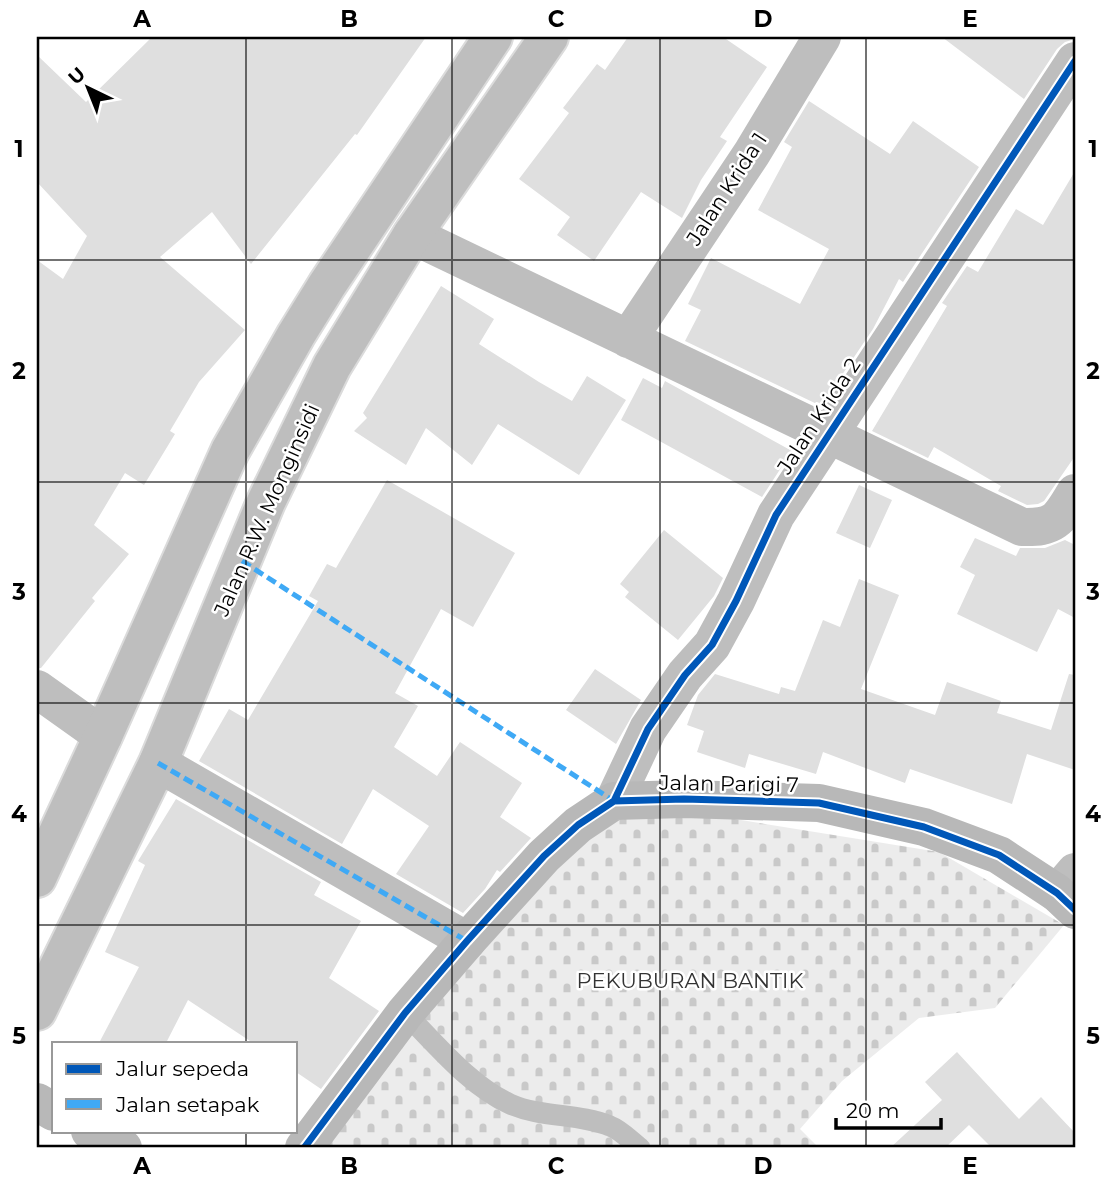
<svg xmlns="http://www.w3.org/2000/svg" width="1112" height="1185" viewBox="0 0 1112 1185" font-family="Montserrat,sans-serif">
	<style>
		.cemetery { fill: url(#cemetery-stones) }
		.building { fill: #dfdfdf }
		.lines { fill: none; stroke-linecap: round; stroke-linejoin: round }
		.highway-casing { stroke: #dbdbdb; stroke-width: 42 }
		.lane { stroke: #bebebe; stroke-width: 21 }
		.street { stroke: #bebebe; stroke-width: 38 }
		.secondary { stroke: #b8b8b8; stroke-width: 38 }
		.highway { stroke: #bebebe; stroke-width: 38 }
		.quiet { stroke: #3fa9f5; stroke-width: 5; stroke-dasharray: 10 5; stroke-linecap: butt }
		.cycleway-casing { stroke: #fff; stroke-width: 11 }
		.cycleway { stroke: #0057b8; stroke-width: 7 }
		.grid { fill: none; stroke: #000; stroke-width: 2; stroke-opacity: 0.55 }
		.labels { text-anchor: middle; stroke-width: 5; stroke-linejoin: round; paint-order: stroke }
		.street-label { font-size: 21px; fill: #000; stroke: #fff }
		.park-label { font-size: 21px; fill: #333; stroke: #fff }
		.neatline { fill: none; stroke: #000; stroke-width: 2.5 }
		.grid-label { font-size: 23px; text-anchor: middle; font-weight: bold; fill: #000 }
	</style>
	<defs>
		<pattern id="cemetery-stones" width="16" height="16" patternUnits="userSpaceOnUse" patternTransform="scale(1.75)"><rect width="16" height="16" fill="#ececec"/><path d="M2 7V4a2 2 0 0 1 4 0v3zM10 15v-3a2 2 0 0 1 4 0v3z" fill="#c9c9c9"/></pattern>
	</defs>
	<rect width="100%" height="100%" fill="#fff"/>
	<path class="cemetery" d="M613,813L704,814L939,852L1064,925L995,1008L919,1018L842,1081L800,1129L819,1148H315L424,993Z"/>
	<path class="building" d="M152,37H426L357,135L355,134L251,264L212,212L160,257L245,330L199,382L170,431L175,434L144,485L125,473L94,525L129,554L92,598L95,601L41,668H37V260L63,279L87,236L37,182V55L86,102Z
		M628,37H723L767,67L720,137L727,141L701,180L682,218L641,192L594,261L557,235L570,217L519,179L569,113L563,108L597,64L605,70Z
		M942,37H1075V39L1065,42L1057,49L1024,99Z
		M809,101L890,154L913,121L979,167L903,282L899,279L873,329L821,406L685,341L701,310L688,304L711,258L800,304L829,249L758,210L792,147L784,142Z
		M1075,171V456L1044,501L1038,504L1027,505L998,491L1001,486L934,447L928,458L872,431L947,306L942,303L967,266L978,272L1016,209L1043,225Z
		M441,286L494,319L479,344L539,382L572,401L587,376L626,400L579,475L498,424L472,465L426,428L406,465L354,431L367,418L363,413Z
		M643,378L662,388L665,381L792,451L762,497L621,420Z
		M387,480L515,553L473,627L441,609L395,693L418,706L394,747L437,776L460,742L522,783L500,817L531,838L500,872L497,870L485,889L463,913L396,874L429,826L373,789L342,844L199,761L229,709L248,720L318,601L309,596L327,564L336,568Z
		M859,485L892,500L870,548L836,533Z
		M664,530L723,578L714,596L678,640L625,597L629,592L620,584Z
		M975,538L1016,556L1020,548H1045L1065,540L1075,545V618L1058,609L1037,652L957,614L975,575L960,567Z
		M859,579L899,595L861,689L935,715L947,682L1001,701L997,713L1051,730L1069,674L1075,675V770L1027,754L1012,804L910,769L905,783L823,752L816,774L749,754L745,768L697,752L704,731L687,725L698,695L715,674L779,694L781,687L795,691L823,620L840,627Z
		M595,669L641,700L616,744L566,710Z
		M176,799L321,882L314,895L361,921L329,978L379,1011L321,1089L296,1072V1043H253L188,1000L166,1043H99L139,967L105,952L145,865L138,861Z
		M957,1052L1019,1119L1041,1097L1075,1133V1148H988L990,1146L969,1125L945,1148H890L942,1100L925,1082Z"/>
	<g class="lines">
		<g class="highway-casing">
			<path id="highway" d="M37,878L103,736L230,451L296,335L327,285L493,37
				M37,1011L158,763L266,502L332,366L412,235L549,37"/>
		</g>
		<path class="lane" d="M405,1013C436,1044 470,1086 510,1104C542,1118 578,1113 610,1126C621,1130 631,1141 640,1148"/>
		<path class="street" d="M412,235L1022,527C1055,528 1059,520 1075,493
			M628,339L752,153L822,37
			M37,689L103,736
			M158,763L467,941
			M614,801L648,729L685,675L712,645L736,601L776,515L1075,61
			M1057,893L1075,872"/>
		<path class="secondary" d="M37,1102L54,1112
			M90,1131L123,1148
			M304,1148L405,1013L467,941L544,856L578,825L614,801L684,799L819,803L924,827L999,855L1057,893L1075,910"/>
		<use href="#highway" class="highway"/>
		<path class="quiet" d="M242,561L614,801L615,798
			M158,763L467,941"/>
		<g class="cycleway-casing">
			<path id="cycleway" d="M614,801L648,729L685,675L712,645L736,601L776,515L1075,61
				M304,1148L405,1013L467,941L544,856L578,825L614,801L684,799L819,803L924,827L999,855L1057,893L1075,910"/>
		</g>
		<use href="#cycleway" class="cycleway"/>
	</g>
	<path class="grid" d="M246,37V1043M452,37V1148M660,37V1148M866,37V1148M37,260H1075M37,482H1075M37,703H1075M37,925H1075M246,1131V1148"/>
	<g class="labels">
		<g class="street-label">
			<text transform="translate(727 189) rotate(-57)" y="7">Jalan Krida 1</text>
			<text transform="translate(819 416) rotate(-57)" y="7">Jalan Krida 2</text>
			<text transform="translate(267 510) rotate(-66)" y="7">Jalan R.W. Monginsidi</text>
			<text transform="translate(729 784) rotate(1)" y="7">Jalan Parigi 7</text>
		</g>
		<g class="park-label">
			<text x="690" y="988">PEKUBURAN BANTIK</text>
		</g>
	</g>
	<rect width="1112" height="1185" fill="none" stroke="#ffffff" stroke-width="77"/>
	<rect x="52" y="1042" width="245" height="91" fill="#ffffff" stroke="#999999" stroke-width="2"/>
	<rect x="66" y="1064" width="35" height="10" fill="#0057b8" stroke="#999999" stroke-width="2"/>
	<text x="116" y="1076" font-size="21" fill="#000000">Jalur sepeda</text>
	<rect x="66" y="1099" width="35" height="10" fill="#3fa9f5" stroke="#999999" stroke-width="2"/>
	<text x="116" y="1112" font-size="21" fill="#000000">Jalan setapak</text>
	<g transform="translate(88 88) rotate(317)" stroke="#ffffff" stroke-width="5" paint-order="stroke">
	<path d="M0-5L12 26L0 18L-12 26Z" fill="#000000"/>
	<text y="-10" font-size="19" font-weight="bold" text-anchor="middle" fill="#000000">U</text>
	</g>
	<path d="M836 1118v10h105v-10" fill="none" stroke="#000000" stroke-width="3.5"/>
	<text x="846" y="1118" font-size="21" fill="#000000" stroke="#ffffff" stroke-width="5" paint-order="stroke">20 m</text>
	<rect x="38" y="38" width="1036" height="1108" class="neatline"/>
	<g class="grid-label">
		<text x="142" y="27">A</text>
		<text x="349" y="27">B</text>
		<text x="556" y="27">C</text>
		<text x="763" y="27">D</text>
		<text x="970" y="27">E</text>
		<text x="19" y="157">1</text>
		<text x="1093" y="157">1</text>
		<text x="19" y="379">2</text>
		<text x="1093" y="379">2</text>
		<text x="19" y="600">3</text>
		<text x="1093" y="600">3</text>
		<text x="19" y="822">4</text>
		<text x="1093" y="822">4</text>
		<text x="19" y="1044">5</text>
		<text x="1093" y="1044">5</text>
		<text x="142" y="1174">A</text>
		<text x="349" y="1174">B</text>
		<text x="556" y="1174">C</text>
		<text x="763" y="1174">D</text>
		<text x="970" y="1174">E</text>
	</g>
</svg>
